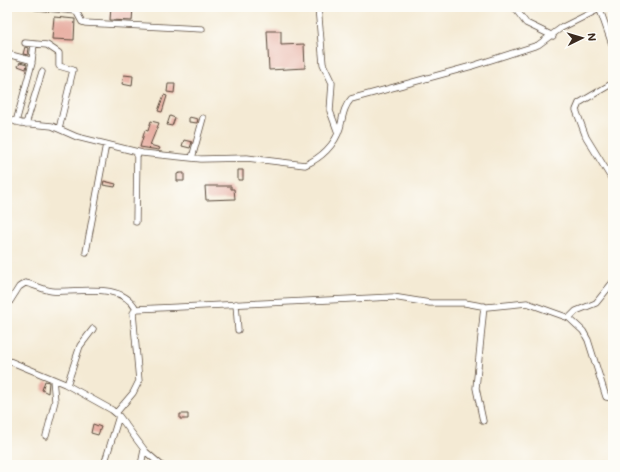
<svg xmlns="http://www.w3.org/2000/svg" width="620" height="472" viewBox="0 0 620 472" font-family="Mali,sans-serif">
	<style>
		.building { fill: #e8b0a4 }
		.lines { fill: none; stroke-linecap: round; stroke-linejoin: round }
		.minor-casing { stroke: #574739; stroke-width: 7 }
		.minor { stroke: #fff; stroke-width: 5.5 }
	</style>
	<rect width="100%" height="100%" fill="#fdfcf7"/>
	<filter id="ink" filterUnits="userSpaceOnUse"><feTurbulence type="fractalNoise" baseFrequency=".025" numOctaves="2"/><feDisplacementMap in="SourceGraphic" scale="8" xChannelSelector="R" yChannelSelector="G"/><feConvolveMatrix kernelMatrix="1 2 1 2 8 2 1 2 1" color-interpolation-filters="sRGB"/></filter>
	<filter id="wash" filterUnits="userSpaceOnUse"><feTurbulence type="fractalNoise" baseFrequency=".012" numOctaves="4" result="noise"/><feDisplacementMap in="SourceGraphic" scale="16" xChannelSelector="R" yChannelSelector="G"/><feGaussianBlur stdDeviation="0.9" result="paint"/><feColorMatrix in="noise" values="0 0 0 0 0 0 0 0 0 0 0 0 0 0 0 0 0 1.4 0 .05"/><feComposite in="paint" operator="in"/></filter>
	<g filter="url(#wash)">
		<rect width="100%" height="100%" fill="#f4ead4"/>
		<g id="blocks">
			<path class="building" d="M111,7H133L132,21L110,20Z
				M54,17L75,19L74,40L52,39Z
				M267,31H281V45L304,44L305,68L269,70Z
				M25,47L29,48L28,55L23,54Z
				M20,62L27,64L26,69L18,66Z
				M124,75L133,76L132,86L122,84Z
				M168,84H175L174,93L167,92Z
				M164,95L167,96L162,112L158,111Z
				M170,116L175,118L172,126L167,125Z
				M189,117L198,119L197,123L189,122Z
				M151,121L159,123L150,145L160,148L159,150L140,147L145,130L148,131Z
				M184,140L192,142L190,148L182,146Z
				M238,170H243V180H238Z
				M180,173H184V181H177V174Z
				M104,181L116,184L115,187L103,185Z
				M205,186H231V189H234L235,199L206,200Z
				M45,381L49,382L48,393L42,390Z
				M180,414H188V419H180Z
				M93,424L101,427L98,435L91,433Z"/>
		</g>
	</g>
	<g filter="url(#ink)">
		<use href="#blocks" fill-opacity="0" stroke="#574739" stroke-width="1"/>
		<g class="lines">
			<g class="minor-casing">
				<path id="minor" d="M36,7L76,11L82,22L85,23L202,29
					M318,7L323,64L332,83L330,111L338,133
					M514,7L526,23L553,36
					M599,7L613,47
					M25,43L47,45L59,53V66L73,70L59,129
					M7,54L30,60L32,63L16,122
					M32,61L34,44
					M613,83L579,103L576,110L586,137L613,181
					M7,119L21,123L52,126L77,137L142,153L201,159L247,158L305,165C321,158 335,145 340,128C343,117 343,108 351,99L472,66L538,45L561,28L597,10L598,7
					M26,124L42,72
					M192,158L203,118
					M136,222L137,152
					M86,252L106,144
					M236,304L238,330
					M7,306L19,287L25,283C34,284 42,290 52,291C77,293 121,281 136,309
					M569,318L576,311L596,303L613,282
					M7,360L65,384L112,410L119,416L146,452L161,465
					M67,385L80,346L93,329
					M116,413L133,393L139,381L133,313L136,309L393,297L430,303H465L487,307L527,303L569,318L583,331L588,340L606,397L613,398
					M483,421L476,388L484,306
					M46,436L55,401L53,379
					M104,465L119,416
					M141,465L144,450"/>
			</g>
			<use href="#minor" class="minor"/>
		</g>
	</g>
	<rect width="620" height="472" fill="none" stroke="#fdfcf7" stroke-width="24"/>
	<g transform="translate(582 38) rotate(85)" stroke="#fdfcf7" stroke-width="3" paint-order="stroke">
	<path d="M0-3L7 15L0 10L-7 15Z" fill="#3b2a1e"/>
	<text y="-6" font-size="11" font-weight="bold" text-anchor="middle" fill="#3b2a1e">N</text>
	</g>
</svg>
